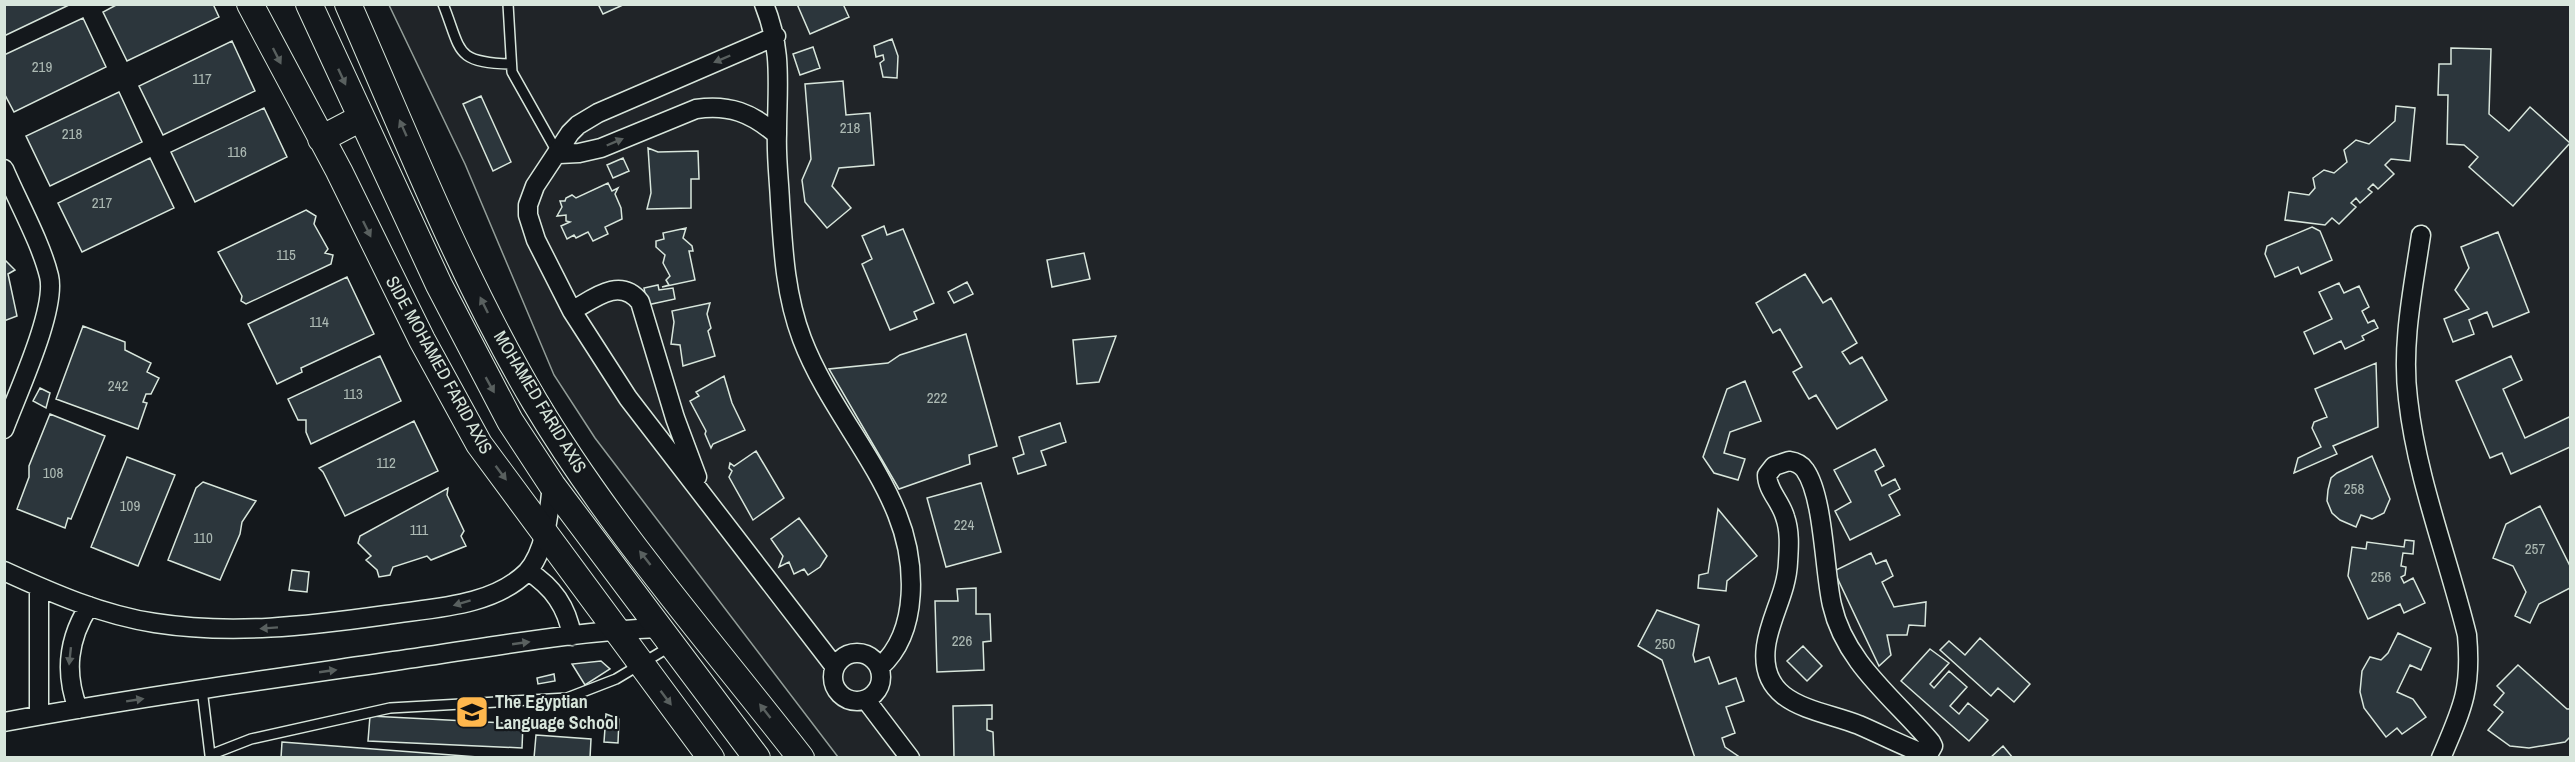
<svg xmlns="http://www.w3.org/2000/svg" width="2575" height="762" viewBox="0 0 2575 762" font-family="'Archivo Narrow',sans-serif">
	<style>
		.green { fill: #202428; stroke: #939e99; stroke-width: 1.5 }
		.building { fill: #2c363c; stroke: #d8e6dc; stroke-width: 1.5 }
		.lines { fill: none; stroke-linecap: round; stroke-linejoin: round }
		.lane-casing { stroke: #d8e6dc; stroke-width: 12 }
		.street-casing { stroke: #d8e6dc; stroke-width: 21 }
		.secondary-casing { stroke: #d8e6dc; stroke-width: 28 }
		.lane { stroke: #14181c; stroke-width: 9 }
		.street { stroke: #14181c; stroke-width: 18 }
		.secondary { stroke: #14181c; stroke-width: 26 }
		.oneway { fill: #59605f }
		.labels { text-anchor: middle; stroke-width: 4.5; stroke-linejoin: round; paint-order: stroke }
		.number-label { font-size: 15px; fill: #adbab4 }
		.street-label { font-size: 18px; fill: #d8e6dc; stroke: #14181c }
		.poi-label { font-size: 18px; font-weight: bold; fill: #d8e6dc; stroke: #14181c; text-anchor: start }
	</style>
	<rect width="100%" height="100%" fill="#14181c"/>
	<path class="green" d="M389,5H2570V757H838L595,438L554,375L465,164Z"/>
	<path class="building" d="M4,4H71L4,36Z
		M118,4H213L219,17L127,61L103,12Z
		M598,4H625L603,14Z
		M797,4H843L849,17L810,34Z
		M83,18L106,67L14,112L4,93V55Z
		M892,39L898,56L897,78L883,77L880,63L884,60L883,55L876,57L874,46Z
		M232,41L255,91L163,135L139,86Z
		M813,47L820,68L800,75L793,54Z
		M2451,48L2491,49L2489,114L2509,131L2530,107L2570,143L2513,206L2469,167L2478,157L2464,145L2447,144L2448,95H2438L2439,64H2451Z
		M843,81L846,115L870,113L874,165L839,168L832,186L851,208L827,228L805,202L802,180L811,159L805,84Z
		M119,92L142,142L50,186L26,136Z
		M481,96L511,162L493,171L463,104Z
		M2396,106L2415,108L2410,161L2391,159L2385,165L2394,174L2378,189L2373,184L2368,189L2372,192L2360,203L2356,198L2351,203L2356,207L2339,224L2332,218L2325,225L2285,220L2289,192L2309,195L2315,188L2313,178L2324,170L2334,173L2347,162L2344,150L2356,140L2369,144L2395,121Z
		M264,108L287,157L195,202L171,152Z
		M648,148L658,152L698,151L699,179H691V208L647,209L651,193Z
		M150,158L174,208L82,252L58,203Z
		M623,158L629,171L613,178L607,165Z
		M608,183L612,191L618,188L615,194L621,208L622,219L605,227L608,234L593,241L588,232L576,238L574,235L567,239L561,226L570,222L566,221V215L557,216L562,207L560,201H565L566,198L572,195L576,198Z
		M306,210L316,216L314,224L328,249L325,253L333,255L331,264L246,304L241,301L242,296L218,252Z
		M884,226L887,235L903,229L934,303L914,312L917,319L890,330L862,264L872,259L862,236Z
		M2312,227L2320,231L2332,260L2301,274L2298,267L2275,277L2265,254L2267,246Z
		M686,228L683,238L692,246L693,251H689L695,280L662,287L669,285L666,280L670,276L663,263L665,255L656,247V241L664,239L663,233Z
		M2498,232L2529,312L2493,327L2487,312L2469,320L2474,334L2453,342L2444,319L2469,309L2455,290L2469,268L2461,247Z
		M1084,253L1090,279L1052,287L1047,260Z
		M4,259L15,270L8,274L17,316L4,321Z
		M1805,274L1823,303L1831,298L1857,343L1842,352L1850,364L1862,357L1887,400L1837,429L1816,395L1809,399L1793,372L1802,367L1780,329L1773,333L1756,303Z
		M347,277L374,334L301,368L302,372L277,384L248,324Z
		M967,282L973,294L954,303L948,292Z
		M2339,283L2344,293L2359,286L2369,307L2362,311L2368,323L2374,320L2378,328L2362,336L2364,340L2345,349L2341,341L2314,354L2304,332L2332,319L2319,292Z
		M658,285L659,290L673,288L675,299L647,305L644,288Z
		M710,303L707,314L711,328L708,331L715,356L683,366L680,345L671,344L674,322L672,311Z
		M83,326L125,342V350L151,363L147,372L159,378L151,394H146L143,402L147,403L138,429L56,399Z
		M966,334L997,446L969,455L970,464L899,489L829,369L888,363L900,355Z
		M1116,336L1099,382L1077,384L1073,340Z
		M380,356L401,401L311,444L306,432V420H298L288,399Z
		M2511,356L2522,380L2503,389L2525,438L2569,417L2570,419V447L2511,474L2502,453L2490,458L2456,381Z
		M2376,363L2378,427L2333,446L2337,454L2294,473L2298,458L2321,447L2312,428L2314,422L2327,417L2315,389Z
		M724,376L732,403L745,430L713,444L711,448L705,434L706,431L690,401L699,396L696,392Z
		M1745,381L1761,421L1730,432L1724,453L1745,459L1738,480L1714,473L1703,457L1727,389Z
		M40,388L50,393L46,408L33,401Z
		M50,414L105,436L71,519L68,518L65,528L17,509L29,477V466Z
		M414,421L438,471L345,516L323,472L319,468Z
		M1060,423L1066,442L1041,451L1046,465L1018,474L1013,458L1024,454L1019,437Z
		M1875,449L1884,466L1875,471L1882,486L1895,479L1900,489L1889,495L1900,515L1850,540L1835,511L1851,502L1834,470Z
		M756,451L784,498L753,520L729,477L732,471L729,468L730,463L734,466Z
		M2372,456L2390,499L2384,513L2372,519L2361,515L2356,527L2340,520L2332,513L2327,501L2328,490L2331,478L2337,473Z
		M127,457L175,475L138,566L91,547Z
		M203,482L256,501L242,522L240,534L220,580L168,560L196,488Z
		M981,483L1001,552L946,567L927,498Z
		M448,488L447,495L464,531L461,536L466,546L431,560L427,556L393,567L390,575L379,577L377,570L366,560L371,556L358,543L360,536Z
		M2540,506L2570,566V588L2539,604L2530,623L2515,616L2526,592L2513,566L2493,558L2506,524Z
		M1718,509L1757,556L1727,581L1726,591L1698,588L1699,575L1708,573Z
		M799,518L827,556L820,567L808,575L804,569L794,574L789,562L779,567L783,556L771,539Z
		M2405,540L2414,541L2413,554L2403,553L2401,566L2406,567L2405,575L2401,577L2404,583L2413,578L2425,603L2404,613L2400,604L2368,619L2348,576L2352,547L2366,549L2367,542L2404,547Z
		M1871,553L1876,564L1886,560L1893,576L1882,582L1894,607L1926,602L1925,626L1909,625L1907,635H1887L1891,655L1879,666L1834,571Z
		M292,570L309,572L307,592L289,590Z
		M976,588V614H990L991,641L983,642L984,670L937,672L935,601H958L957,589Z
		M1657,610L1699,625L1693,655L1695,662L1709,657L1719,684L1736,678L1744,701L1726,707L1735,733L1722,738L1725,747L1741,758H1695L1662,660L1638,646Z
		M2398,633L2431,648L2421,670L2410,665L2397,692L2413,699L2426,717L2402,734L2397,728L2386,737L2364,708L2360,692L2362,671L2370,657L2381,660L2388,653Z
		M1980,638L2030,684L2014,702L1998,688L1991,696L1940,650L1949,641L1965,655Z
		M1803,646L1822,666L1807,681L1787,661Z
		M1930,649L1949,663L1930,684L1934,688L1949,671L1967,687L1950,706L1959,714L1968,703L1988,720L1969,741L1901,681Z
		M601,661L610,669L585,685L572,664Z
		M2518,665L2567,709H2570V737L2565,742L2529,748L2510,746L2488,730L2503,712L2494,705L2504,693L2497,686Z
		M554,674L555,681L538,684L537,678Z
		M992,705V719H987V730L993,732L994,758H954L953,706Z
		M606,714L619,719L618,743L604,742Z
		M370,716L523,724L522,748L368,741Z
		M536,735L591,739L590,758H534Z
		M282,742L491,758H281Z
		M2003,746L2013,758H1990Z"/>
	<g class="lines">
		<g class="lane-casing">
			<path id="lane" d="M443,4C462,52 454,62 510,64
				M508,4L512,72L557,152
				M202,689L210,755
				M210,758V755L251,739L390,708L567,698L616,679L671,646"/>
		</g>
		<g class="street-casing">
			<path id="street" d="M764,4C783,51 777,85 777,134C776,156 779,179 780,201C783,249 785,294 802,339C826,402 873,454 897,514C916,561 920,631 880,667
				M776,36L598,113L578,125L570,133L535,186L528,205V215L536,240L572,311L628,398L835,667
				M559,154L579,153L601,148L696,109C729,104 752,113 777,135
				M4,169C18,202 41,243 49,276C57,309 17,394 4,429
				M2421,235C2413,289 2401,345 2408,399C2417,480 2448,557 2467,635C2472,690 2462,709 2441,758
				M572,311C593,299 620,276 640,302L675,418L697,477
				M1789,461C1796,462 1801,464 1805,470C1824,497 1824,571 1832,605C1845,663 1895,699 1931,742L1933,746L1929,753H1922C1901,745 1880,734 1859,725C1819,709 1758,707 1766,646C1770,617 1787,592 1788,562C1789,547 1790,531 1785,517C1781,502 1767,490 1767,475L1774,466Z
				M4,571C52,593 102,615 155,623C232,635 308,626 386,615C431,608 492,607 527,572C546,551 549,511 552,485
				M528,571C553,587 567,607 572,636
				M39,587V715
				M833 677a24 24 0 1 1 48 0a24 24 0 1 1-48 0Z
				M866,700L910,758
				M78,709C64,672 68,639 89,606
				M4,722C134,698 264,680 394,661C482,649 571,631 660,628"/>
		</g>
		<g class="secondary-casing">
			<path id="secondary" d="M250,4L339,171L422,340L479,444L711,758
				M309,4L439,285L510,421L552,485L757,758
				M348,4C407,138 461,277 535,402C610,528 711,642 801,758
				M321,139L361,118"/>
		</g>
		<use href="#lane" class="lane"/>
		<use href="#street" class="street"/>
		<use href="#secondary" class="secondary"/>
	</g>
	<defs><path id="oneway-solid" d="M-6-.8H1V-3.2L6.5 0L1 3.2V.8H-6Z" transform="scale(1.5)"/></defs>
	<g class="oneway">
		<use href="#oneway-solid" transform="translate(277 56) rotate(63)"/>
		<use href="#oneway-solid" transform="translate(722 59) rotate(157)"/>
		<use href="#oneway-solid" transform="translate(342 77) rotate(65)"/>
		<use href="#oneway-solid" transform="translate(403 128) rotate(-114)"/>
		<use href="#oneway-solid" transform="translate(615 142) rotate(-23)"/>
		<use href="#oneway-solid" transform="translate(367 229) rotate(64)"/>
		<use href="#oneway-solid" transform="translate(484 305) rotate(-116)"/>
		<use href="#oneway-solid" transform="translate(490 385) rotate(61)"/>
		<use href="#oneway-solid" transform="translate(501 473) rotate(53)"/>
		<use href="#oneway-solid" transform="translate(645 558) rotate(-128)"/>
		<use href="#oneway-solid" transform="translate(462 603) rotate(163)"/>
		<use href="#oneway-solid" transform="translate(269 628) rotate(176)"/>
		<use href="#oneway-solid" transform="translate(521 643) rotate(-8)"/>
		<use href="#oneway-solid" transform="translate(70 656) rotate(96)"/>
		<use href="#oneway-solid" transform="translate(328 671) rotate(-8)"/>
		<use href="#oneway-solid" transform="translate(666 698) rotate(53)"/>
		<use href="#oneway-solid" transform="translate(135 700) rotate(-9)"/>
		<use href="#oneway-solid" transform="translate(765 711) rotate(-128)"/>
	</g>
	<defs>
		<g id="school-square" transform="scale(1.725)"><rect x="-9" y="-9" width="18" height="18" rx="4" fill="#ffb74d" stroke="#14181c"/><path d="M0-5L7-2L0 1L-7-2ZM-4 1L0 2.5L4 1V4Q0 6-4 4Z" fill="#111"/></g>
	</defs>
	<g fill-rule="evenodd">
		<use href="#school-square" x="472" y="712"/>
	</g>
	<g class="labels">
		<g class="number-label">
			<text x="42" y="72">219</text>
			<text x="202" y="84">117</text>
			<text x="850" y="133">218</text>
			<text x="72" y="139">218</text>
			<text x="237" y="157">116</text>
			<text x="102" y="208">217</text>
			<text x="286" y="260">115</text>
			<text x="319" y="327">114</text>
			<text x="118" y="391">242</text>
			<text x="353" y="399">113</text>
			<text x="937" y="403">222</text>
			<text x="386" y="468">112</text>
			<text x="53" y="478">108</text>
			<text x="2354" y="494">258</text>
			<text x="130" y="511">109</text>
			<text x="964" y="530">224</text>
			<text x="419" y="535">111</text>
			<text x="203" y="543">110</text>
			<text x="2535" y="554">257</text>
			<text x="2381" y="582">256</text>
			<text x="962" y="646">226</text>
			<text x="1665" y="649">250</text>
		</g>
		<g class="street-label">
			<text transform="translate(439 365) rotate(61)" y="6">SIDE MOHAMED FARID AXIS</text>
			<text transform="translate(540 402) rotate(59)" y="6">MOHAMED FARID AXIS</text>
		</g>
		<g class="poi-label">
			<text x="495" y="708">The Egyptian<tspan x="495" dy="21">Language School</tspan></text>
		</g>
	</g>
	<rect width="2575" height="762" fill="none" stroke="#d8e6dc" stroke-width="12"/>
</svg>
